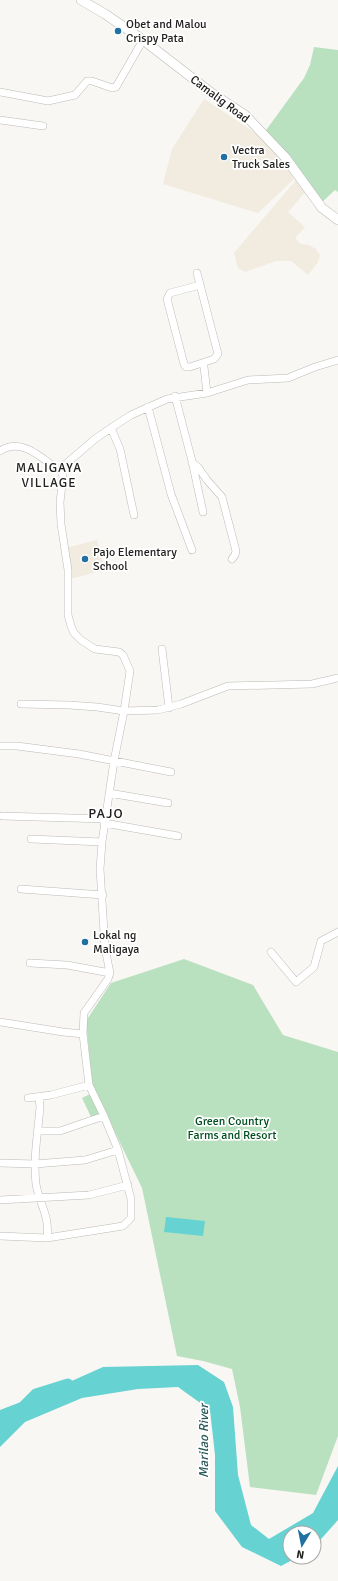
<svg xmlns="http://www.w3.org/2000/svg" width="338" height="1581" viewBox="0 0 338 1581" font-family="Signika,sans-serif">
	<style>
		.built { fill: #f1ebe0 }
		.green { fill: #b9e1bf }
		.water { fill: #66d2d2 }
		.lines { fill: none; stroke-linecap: round; stroke-linejoin: round }
		.river { stroke: #66d2d2; stroke-width: 11 }
		.minor-casing { stroke: #bcbab6; stroke-width: 8 }
		.secondary-casing { stroke: #bcbab6; stroke-width: 10 }
		.minor { stroke: #fff; stroke-width: 7 }
		.secondary { stroke: #fff; stroke-width: 9 }
		.poi-dot { fill: #2070a2; stroke: #fff; stroke-width: 1.5 }
		.labels { text-anchor: middle; stroke-width: 3.5; stroke-linejoin: round; paint-order: stroke }
		.poi-label { font-size: 12px; fill: #22211f; stroke: #fff; text-anchor: start }
		.street-label { font-size: 12px; fill: #22211f; stroke: #fff }
		.park-label { font-size: 12px; fill: #004e1f; stroke: #fff }
		.neighbourhood-label { font-size: 13px; letter-spacing: 1px; fill: #22211f; stroke: #fff }
		.water-label { font-size: 13px; font-style: italic; fill: #285757; stroke: #fff }
		.quarter-label { font-size: 14px; letter-spacing: 1px; fill: #22211f; stroke: #fff }
	</style>
	<rect width="100%" height="100%" fill="#f9f7f3"/>
	<path class="built" d="M204,99L260,136L285,164L294,179L258,213L163,184L172,149Z
		M296,180L307,190L288,212L305,227L295,238L301,244L309,245L316,249L320,255L318,262L308,275L291,261H276L245,272L238,268L234,253Z
		M97,540L105,570L70,579L66,548Z"/>
	<path class="green" d="M314,47L338,50V192L335,190L319,205L264,133L304,78L310,65Z
		M184,959L253,985L283,1035L338,1052V1436L316,1495L250,1487L240,1407L232,1369L203,1361L177,1356L142,1188L92,1085L86,1021L111,983Z
		M92,1093L103,1114L92,1119L82,1098Z"/>
	<path class="water" d="M166,1217L205,1221L203,1236L164,1232Z
		M198,1365L224,1382L233,1407L238,1475L251,1525L269,1539L313,1513L338,1466V1520L314,1547V1533H290V1557H298L281,1566L242,1547L215,1511V1455L210,1410L178,1387L138,1389L82,1398L25,1422L0,1447V1410L47,1392L103,1367Z"/>
	<g class="lines">
		<path class="river" d="M23,1407L36,1394L68,1384"/>
		<g class="minor-casing">
			<path id="minor" d="M0,92L48,101L75,95L87,81H92L112,88L116,87L143,40
				M0,120L43,126
				M197,273L218,354L214,359L202,363L204,367L207,393
				M200,285L170,293L167,299L184,364L186,367H190L202,363
				M175,396L192,461L203,512
				M148,407L171,494L192,550
				M111,428L120,449L134,515
				M0,451C21,437 41,457 57,469H60L63,476L60,502L61,524L68,570V615L71,626L74,633L81,640L95,649L119,652L123,655L130,671L124,711L114,761L102,842L100,869L105,948L110,973L108,979L84,1013L83,1034L89,1085L104,1116L118,1150L131,1199V1218L123,1226L47,1238
				M192,463L198,467L207,480L222,497L236,551L235,555L232,559
				M60,469L95,439L111,428L131,415L167,399L207,393L248,380L288,378L315,367L338,360
				M162,649L169,708
				M21,704L69,705L97,707L124,711L158,710L181,704L228,686L312,684L338,678
				M0,746H17L79,754L171,772
				M109,793L168,803
				M2,816L105,819
				M104,823L178,836
				M31,839L102,842
				M21,889L103,895
				M271,952L296,982L314,967L321,941L338,932
				M30,963L67,965L110,973
				M0,1022L63,1032L83,1034
				M28,1098L51,1095L89,1085
				M38,1131H60L104,1116
				M0,1163L35,1164L85,1160L118,1150
				M0,1200L89,1195L128,1185
				M0,1236L47,1238C50,1215 39,1204 36,1184C33,1158 38,1132 40,1107L39,1097"/>
		</g>
		<g class="secondary-casing">
			<path id="secondary" d="M81,0L105,14L143,40L213,94L245,115L285,157L322,208L338,220"/>
		</g>
		<use href="#minor" class="minor"/>
		<use href="#secondary" class="secondary"/>
	</g>
	<g class="poi-dot">
		<circle cx="118" cy="31" r="4"/>
		<circle cx="224" cy="157" r="4"/>
		<circle cx="85" cy="559" r="4"/>
		<circle cx="85" cy="942" r="4"/>
	</g>
	<g class="labels">
		<g class="poi-label">
			<text x="126" y="28">Obet and Malou<tspan x="126" dy="14">Crispy Pata</tspan></text>
			<text x="232" y="154">Vectra<tspan x="232" dy="14">Truck Sales</tspan></text>
			<text x="93" y="556">Pajo Elementary<tspan x="93" dy="14">School</tspan></text>
			<text x="93" y="939">Lokal ng<tspan x="93" dy="14">Maligaya</tspan></text>
		</g>
		<g class="street-label">
			<text transform="translate(220 99) rotate(37)" y="4">Camalig Road</text>
		</g>
		<g class="park-label">
			<text x="232" y="1125">Green Country<tspan x="232" dy="14">Farms and Resort</tspan></text>
		</g>
		<g class="neighbourhood-label">
			<text x="49" y="472">MALIGAYA<tspan x="49" dy="15">VILLAGE</tspan></text>
		</g>
		<g class="water-label">
			<text transform="translate(203 1441) rotate(-90)" y="5">Marilao River</text>
		</g>
		<g class="quarter-label">
			<text x="106" y="818">PAJO</text>
		</g>
	</g>
	<g transform="translate(302 1545) rotate(190)"><circle r="19" fill="#ffffff" stroke="#a7a6a5"/>
	<path d="M0-3L7 15L0 10L-7 15Z" fill="#2070a2"/>
	<text y="-6" font-size="11" font-weight="bold" text-anchor="middle" fill="#22211f">N</text>
	</g>
</svg>
